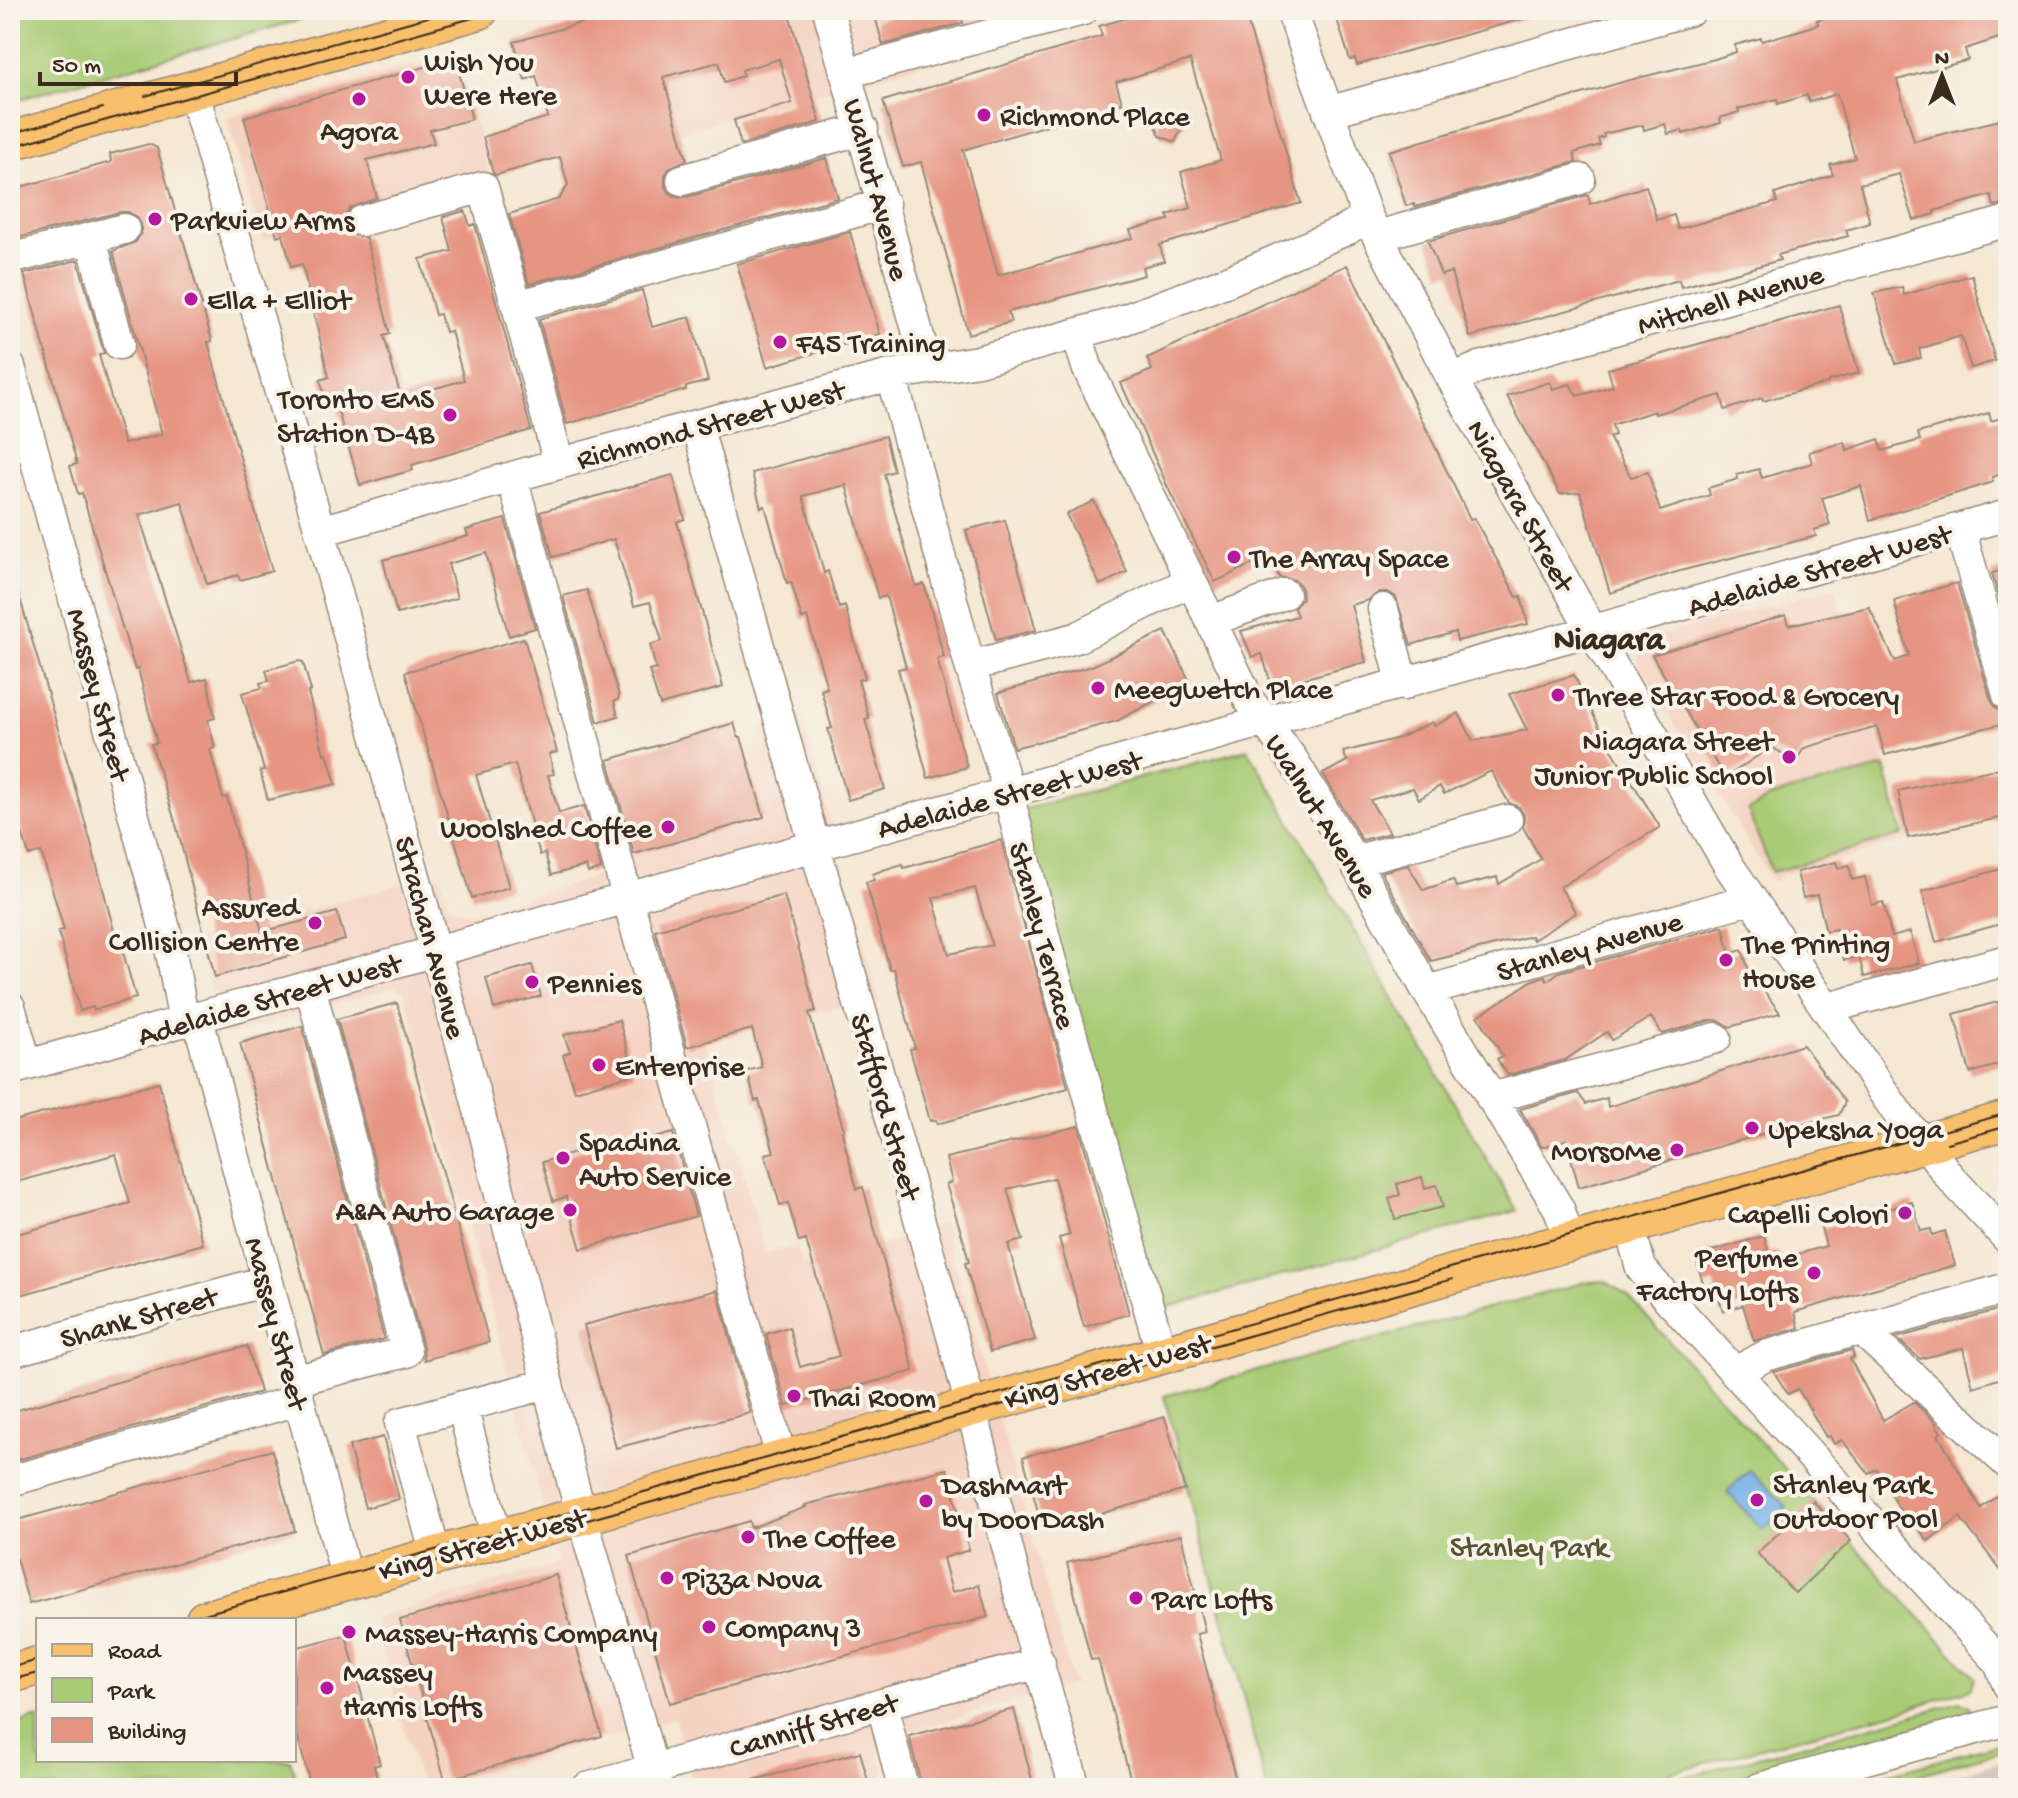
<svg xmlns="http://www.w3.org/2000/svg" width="2018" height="1798" viewBox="0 0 2018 1798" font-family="'Gochi Hand',sans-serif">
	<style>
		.built { fill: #f5d3c2 }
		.industrial { fill: #d1c0bd }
		.green { fill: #a8cb75; stroke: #727a4a; stroke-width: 2 }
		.water { fill: #75b0e6; stroke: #586d82; stroke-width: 2 }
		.building { fill: #e79583; fill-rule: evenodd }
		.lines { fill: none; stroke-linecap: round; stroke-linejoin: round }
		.minor-casing { stroke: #988878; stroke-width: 33 }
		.major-casing { stroke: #988878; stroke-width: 41 }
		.minor { stroke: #fff; stroke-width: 30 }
		.major { stroke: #f8bf6c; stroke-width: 38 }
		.tram { stroke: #3b2a1e; stroke-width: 2 }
		.poi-dot { fill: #b5179e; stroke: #f7f3e8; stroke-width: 3 }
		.labels { text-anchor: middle; stroke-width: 8; stroke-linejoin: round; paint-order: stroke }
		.poi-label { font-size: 30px; fill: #3b2a1e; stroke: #f7f3e8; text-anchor: start }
		.street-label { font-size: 30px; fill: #3b2a1e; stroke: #f7f3e8 }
		.park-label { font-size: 30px; fill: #565234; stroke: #f7f3e8 }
		.neighbourhood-label { font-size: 32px; font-weight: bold; fill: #3b2a1e; stroke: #f7f3e8 }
	</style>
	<rect width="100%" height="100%" fill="#f7f3e8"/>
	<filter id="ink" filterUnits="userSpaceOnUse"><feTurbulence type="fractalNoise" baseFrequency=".0125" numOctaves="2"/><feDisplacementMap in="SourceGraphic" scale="16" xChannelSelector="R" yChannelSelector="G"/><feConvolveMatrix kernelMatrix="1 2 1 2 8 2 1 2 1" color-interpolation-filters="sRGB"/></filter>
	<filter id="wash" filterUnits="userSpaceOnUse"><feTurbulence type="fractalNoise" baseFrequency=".006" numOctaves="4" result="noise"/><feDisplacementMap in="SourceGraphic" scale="32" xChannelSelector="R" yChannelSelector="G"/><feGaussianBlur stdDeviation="1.8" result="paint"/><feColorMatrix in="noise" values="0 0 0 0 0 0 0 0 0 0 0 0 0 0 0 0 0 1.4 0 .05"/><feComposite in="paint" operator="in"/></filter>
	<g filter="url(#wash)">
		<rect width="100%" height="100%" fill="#f5e7d2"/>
		<path class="built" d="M616,10H1116L635,145L598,15Z
			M455,53L491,179L261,240L227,118Z
			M1835,587L1907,841L1784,875L1773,882L1642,672L1638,661V652L1643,643L1656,637Z
			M801,712L880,1003L816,1011L705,1042L766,1253L797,1246L803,1266L878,1246L943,1223L1074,1685L876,1740L888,1788H695L675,1718L436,1788H421L373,1618L558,1564L499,1340L404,992L393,987L225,1037L197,940L440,874L449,905L471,914L608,873L602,777L741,737Z"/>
		<path class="industrial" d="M2008,1760V1788H1906Z"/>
		<path class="green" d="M10,10H335L10,102Z
			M1248,749L1517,1211L1161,1309L1018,811Z
			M1885,767L1903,835L1772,872L1748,811L1773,796Z
			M1605,1281L1627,1295L1975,1678L1970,1689L1914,1707L1612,1788H1267L1164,1396L1586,1282Z
			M1960,1702L1968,1705L1972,1712L1697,1788H1644Z
			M38,1717V1760H290L299,1788H10V1726Z
			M2008,1741V1749L1873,1788H1837Z"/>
		<path class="water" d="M1750,1470L1787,1507L1763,1530L1727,1492Z"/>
		<g id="blocks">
			<path class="building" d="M627,10H788L820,122L741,145L734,120L792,103L779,59L742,70L743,76L724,82L719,62L663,77L687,160L670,167L665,175V186L670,193L678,198L687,197L827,158L838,198L529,284L509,214L559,199L568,185L560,157L496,175L493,173L483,137L548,117L536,76L525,80L514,42Z
				M910,10H960L963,23L883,45L876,20Z
				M1155,10H1244L1301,203L1160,245L1164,261L1142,267L1144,275L1008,312L1011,322L968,334L921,162L903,167L883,101L1102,36L1099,26ZM1190,60L1221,160L1181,172L1191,208L1168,215L1169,220L1130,230L1133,238L998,275L963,150L1122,103L1116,82Z
				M1334,10H1532L1533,16L1357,65L1355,59L1350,60Z
				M1865,10H2008V35L1965,49L1968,60L1897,80L1914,141L2008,118V204L1994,206L1991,195L1934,211L1935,214L1914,220L1899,174L1860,184L1870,223L1846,230L1848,236L1778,255L1780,260L1742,271L1681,287L1679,280L1470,337L1451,272L1441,275L1428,241L1588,195L1590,204L1646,186L1657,220L1674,215L1678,229L1777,202L1775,194L1833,175L1830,165L1855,158L1837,94L1809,102L1807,95L1778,104L1777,99L1738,109L1739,112L1720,118L1721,123L1683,134L1682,130L1668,134L1665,124L1644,130L1643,125L1603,134L1604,137L1598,139L1600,145L1574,153L1576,162L1415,207L1414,204L1406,206L1389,151L1626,81L1715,59L1736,52L1735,45L1761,38L1762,41L1804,29L1818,24L1817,20L1846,11L1847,15Z
				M456,62L472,119L430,130L434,143L367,160L377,198L350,208L345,216V225L350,234L366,238L390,334L384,336L401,398L464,380L451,331L445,332L440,314L435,315L420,259L452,251L443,217L465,211L470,226L475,224L531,430L412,465L413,470L360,485L334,398L326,400L320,380L329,377L302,264L291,267L283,234L277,236L244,117L432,65L433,69Z
				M1170,114L1186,120L1175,142L1160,136L1156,126L1161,117Z
				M149,144L157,148L160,158L212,341L208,342L215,368L272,571L240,580L238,575L207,584L182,502L139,515L191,682L207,678L215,718L208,720L215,748L210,749L223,798L227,797L262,932L337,912L345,940L215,977L177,828L151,744L157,743L138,669L135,670L82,493L78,494L70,466L77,464L24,274L78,260L104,353L99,355L124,444L162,434L113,251L136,242L141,233V224L136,216L128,212H120L10,240V190L111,162L110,154Z
				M850,232L880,334L767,367L737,264Z
				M1347,265L1470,519L1474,518L1517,597L1521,596L1528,624L1457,641L1455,632L1411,645L1396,597L1388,592H1379L1368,600L1351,605L1366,662L1272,687L1262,654L1252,657L1241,631L1297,616L1294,608L1302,598L1301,587L1295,580L1279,577L1269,556L1215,582L1170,492L1121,383L1152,370L1147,358Z
				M1972,275L1995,361L1971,368L1961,336L1919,349L1921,358L1896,364L1874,293L1902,287L1904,295Z
				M642,290L652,327L690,317L708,381L686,387V390L567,424L539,319Z
				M1839,305L1859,373L1828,381V383L1763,401L1762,398L1725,410L1721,395L1655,414L1654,411L1612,425L1615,435L1609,437L1631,477L1648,472L1660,511L1710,495L1708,488L1738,479L1737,475L1759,469L1762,478L1812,463L1809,452L1845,442L1847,450L1879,439L1882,451L1920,440L1918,433L1989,413L1991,421L2008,416V472L1992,477L1993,482L1870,520L1861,486L1822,498L1830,525L1814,530L1816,536L1680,571L1610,593L1580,492L1560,494L1507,396L1550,382L1553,389L1570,384L1577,396L1613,386L1608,369Z
				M885,436L894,471L884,474L916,586L924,584L944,657L937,659L967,767L928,778L898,669L906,667L886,596L878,598L846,485L803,496L824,573L828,571L839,608L845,606L865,678L858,680L869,718L865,719L885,789L848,800L828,729L832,728L821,690L827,688L807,617L802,619L791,582L787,583L765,506L761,508L752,473Z
				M673,475L685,519L677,522L723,687L660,705L649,671L656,669L650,645L662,641L650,602L634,606L614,539L553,557L540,512Z
				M1094,501L1127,572L1100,585L1066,514Z
				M505,519L535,628L509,636L486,553L448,564L457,598L397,614L383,560L468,536L466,530Z
				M1005,520L1036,630L996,640L966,530Z
				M2008,569V630L1992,573Z
				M1957,583L1991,700L1996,708L2008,712V722L1885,755L1877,727L1804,748L1796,761L1771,747L1725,778L1652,655L1786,615L1789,625L1869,607L1895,661L1909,656L1894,601Z
				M16,585L90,839L118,946L121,945L136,998L94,1010L93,1007L80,1011L58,931L64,930L46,868L41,852L29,856L10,790V586Z
				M587,590L619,696L618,700L614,701L618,716L598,722L563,596Z
				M1165,631L1190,682L1117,721L1014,748L998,693L1092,666Z
				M524,638L557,752L549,754L554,774L548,775L559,813L584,806L601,869L588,873L586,866L551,875L545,853L540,855L515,764L476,775L509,887L472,898L405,672Z
				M299,661L303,662L311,691L308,692L324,754L327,753L336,784L268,800L260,771L264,770L242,693L262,688L260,683L269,681L266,670Z
				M1574,675L1604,737L1660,827L1560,887L1576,913L1533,940L1531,936L1431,961L1381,872L1408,865L1423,890L1453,880L1456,887L1497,877L1499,884L1541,859L1523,827L1524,815L1519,807L1509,803L1491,771L1444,794L1440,786L1419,799L1413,788L1370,800L1390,833L1362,840L1323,774L1347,761L1343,752L1399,738L1432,722L1435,726L1459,713L1473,741L1527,730L1509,694Z
				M734,723L738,737H741L764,817L634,854L608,760Z
				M2008,766V816L1908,838L1898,791Z
				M1001,840L1068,1088L937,1124L936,1120L930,1121L910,1049L915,1048L894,969L890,970L866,882L874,880L873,874L886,869L903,864L904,868ZM975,888L992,945L949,954L933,898Z
				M1836,862L1838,868L1849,865L1852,880L1865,877L1872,905L1883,902L1892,937L1910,932L1919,963L1864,977L1859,956L1844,960L1836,929L1826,931L1817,895L1803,898L1797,872Z
				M2008,867V922L1936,942L1922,891Z
				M784,895L816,1011L809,1013L844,1130L842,1131L845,1145L857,1189L863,1187L914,1371L786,1406L766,1334L789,1327L800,1367L839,1356L806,1240L799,1242L788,1203L780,1205L765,1154L774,1152L759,1100L755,1101L747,1071L762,1067L752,1029L687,1047L655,930Z
				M1723,926L1730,954L1742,950L1749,970L1780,1013L1730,1027L1721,1021L1712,1020L1662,1034L1651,1017L1612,1040L1607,1032L1565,1060L1508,1075L1497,1059L1503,1056L1478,1016L1533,980L1545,976L1547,981L1559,972Z
				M532,965L541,996L494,1009L486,978Z
				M2008,999V1062L1970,1073L1954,1014Z
				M397,1003L489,1342L424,1360L423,1347L337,1019Z
				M619,1020L634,1074L575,1091L563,1055L570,1052L564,1035Z
				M302,1026L384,1339L324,1355L240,1043Z
				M1803,1045L1845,1102L1839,1115L1762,1134L1579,1187L1566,1140L1542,1147L1520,1109L1578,1093L1586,1104L1607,1098L1608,1107Z
				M159,1082L203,1244L10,1298V1236L130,1203L116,1154L10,1184V1122Z
				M1079,1126L1129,1314L1084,1327L1059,1238L1070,1235L1054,1178L1007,1189L1023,1240L1008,1244L1035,1340L990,1352L965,1263L969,1262L964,1242L946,1184L952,1182L946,1158Z
				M673,1133L696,1216L581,1249L566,1197L553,1201L542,1162L631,1137L633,1144Z
				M1422,1177L1425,1188L1437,1185L1443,1207L1395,1219L1389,1198L1400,1195L1397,1184Z
				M1912,1202L1921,1231L1931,1229L1932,1235L1945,1231L1955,1265L1795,1312L1799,1328L1754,1341L1743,1305L1723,1311L1714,1283L1704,1286L1695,1256L1764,1236L1769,1254L1778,1252L1780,1259L1826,1246L1821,1228Z
				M717,1290L750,1413L616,1448L584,1325Z
				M2008,1307V1376L1973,1387L1963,1348L1920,1359L1896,1338Z
				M247,1346L260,1392L10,1462V1412Z
				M1852,1350L1854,1357L1850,1359L1883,1420L1914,1402L1935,1422L1941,1433L1938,1435L1981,1508L2008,1488V1580L1960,1517L1928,1541L1909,1516L1905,1519L1877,1469L1868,1473L1842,1440L1834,1444L1830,1436L1826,1437L1798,1389L1788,1394L1774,1372Z
				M1165,1417L1185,1490L1043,1530L1023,1457Z
				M383,1437L399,1499L365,1508L349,1446Z
				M272,1450L295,1531L29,1604L10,1537V1522Z
				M947,1469L969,1550L943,1558L952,1592L979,1585L988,1617L670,1703L629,1556L749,1521L751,1528L806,1507L805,1505Z
				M1813,1501L1851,1541L1795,1593L1757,1553Z
				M1181,1535L1205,1632L1197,1634L1238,1788H1133L1098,1659L1091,1660L1067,1563Z
				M556,1575L602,1736L445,1780L400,1620Z
				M346,1635L380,1764L374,1766L377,1778L338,1788H311L294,1722V1648Z
				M1014,1709L1034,1788H922L909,1736Z
				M860,1752L870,1788H751L750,1781Z"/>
		</g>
	</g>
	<g filter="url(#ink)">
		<use href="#blocks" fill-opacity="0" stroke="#988878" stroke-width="2"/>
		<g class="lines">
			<g class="minor-casing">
				<path id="minor" d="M828,10L928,369
					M1291,10L1367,216L1452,379L1593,632L1729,866L1901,1118L1928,1147L1949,1176L2008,1239
					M846,73L1083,10
					M193,90L320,531L474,1091L573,1484L658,1788
					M1328,112L1691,10
					M682,180L863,129
					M362,221L483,187L517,306L884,204
					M1378,236L1580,179
					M91,238L119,344
					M10,259L124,229
					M517,306L559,464
					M1077,334L1087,367L1249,700L1293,760L1354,861L1427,991L1559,1209L1570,1242
					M10,367L170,947L184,1022
					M891,375L970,666L1003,773L1049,954L1162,1355
					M1452,379L1480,367L2008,221
					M697,425L959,1361L1029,1631L1075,1788
					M512,477L782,1461
					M1960,529L2008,695
					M320,531L697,425L891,375L978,361L1115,323L1228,281L1348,229L1367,216
					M1383,609L1403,685
					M1211,621L1284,594
					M970,666L1076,638L1191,581
					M1354,861L1507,820
					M1427,991L1750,899
					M10,1007L27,1065
					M1828,1008L2008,960
					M198,1019L347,1580
					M10,1070C675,882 1343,705 2008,515
					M1491,1098L1716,1038
					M1629,1225L1641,1268L1650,1279L1998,1661L2008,1685
					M1860,1329L2008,1464
					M10,1352L266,1281
					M1736,1372L1765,1356L2008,1288
					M293,1381L406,1352L310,986
					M462,1406L497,1539
					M10,1481L299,1400
					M436,1556L400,1423L547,1384
					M882,1704L903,1788
					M587,1788L882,1704L1040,1663
					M1760,1788L2008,1720"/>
			</g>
			<g class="major-casing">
				<path id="major" d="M10,141L479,10
					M205,1620L2008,1120
					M10,1674L38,1666"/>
			</g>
			<use href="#minor" class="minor"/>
			<use href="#major" class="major"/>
			<path class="tram" d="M145,96L453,10
				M10,134L103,108
				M10,147L501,10
				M1947,1143L2008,1126
				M390,1575L1453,1279
				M183,1620L2008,1113
				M10,1668L38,1660
				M10,1680L38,1673"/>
		</g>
	</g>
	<g class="poi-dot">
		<circle cx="408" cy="77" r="8"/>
		<circle cx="359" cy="99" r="8"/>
		<circle cx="984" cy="115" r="8"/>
		<circle cx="155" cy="219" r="8"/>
		<circle cx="191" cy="299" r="8"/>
		<circle cx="780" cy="342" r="8"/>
		<circle cx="450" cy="415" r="8"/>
		<circle cx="1234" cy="557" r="8"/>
		<circle cx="1098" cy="688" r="8"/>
		<circle cx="1558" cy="695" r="8"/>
		<circle cx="1789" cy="757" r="8"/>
		<circle cx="668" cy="827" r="8"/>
		<circle cx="315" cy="923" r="8"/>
		<circle cx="1726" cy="960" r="8"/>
		<circle cx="532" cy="982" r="8"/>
		<circle cx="599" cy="1065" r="8"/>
		<circle cx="1752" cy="1128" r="8"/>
		<circle cx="1677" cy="1150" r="8"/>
		<circle cx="563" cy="1158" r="8"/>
		<circle cx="570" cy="1210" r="8"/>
		<circle cx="1905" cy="1213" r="8"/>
		<circle cx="1814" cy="1273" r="8"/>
		<circle cx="794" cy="1396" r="8"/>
		<circle cx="1757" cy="1500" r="8"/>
		<circle cx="926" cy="1501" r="8"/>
		<circle cx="748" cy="1537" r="8"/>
		<circle cx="667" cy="1578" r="8"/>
		<circle cx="1136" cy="1598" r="8"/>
		<circle cx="709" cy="1627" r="8"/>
		<circle cx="349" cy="1632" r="8"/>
		<circle cx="327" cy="1688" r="8"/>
	</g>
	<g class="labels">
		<g class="poi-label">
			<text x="424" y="70">Wish You<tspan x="424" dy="34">Were Here</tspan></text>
			<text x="1000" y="125">Richmond Place</text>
			<text x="359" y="140" text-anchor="middle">Agora</text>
			<text x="171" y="229">Parkview Arms</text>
			<text x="207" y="309">Ella + Elliot</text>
			<text x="796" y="352">F45 Training</text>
			<text x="434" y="408" text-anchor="end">Toronto EMS<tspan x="434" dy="34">Station D-4B</tspan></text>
			<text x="1250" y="567">The Array Space</text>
			<text x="1114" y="698">Meegwetch Place</text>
			<text x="1574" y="705">Three Star Food &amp; Grocery</text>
			<text x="1773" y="750" text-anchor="end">Niagara Street<tspan x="1773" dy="34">Junior Public School</tspan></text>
			<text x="652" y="837" text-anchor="end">Woolshed Coffee</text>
			<text x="299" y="916" text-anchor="end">Assured<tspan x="299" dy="34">Collision Centre</tspan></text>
			<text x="1742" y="953">The Printing<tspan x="1742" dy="34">House</tspan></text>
			<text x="548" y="992">Pennies</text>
			<text x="615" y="1075">Enterprise</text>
			<text x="1768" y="1138">Upeksha Yoga</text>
			<text x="579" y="1151">Spadina<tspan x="579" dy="34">Auto Service</tspan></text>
			<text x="1661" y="1160" text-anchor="end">MorsoMe</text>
			<text x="554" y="1220" text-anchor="end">A&amp;A Auto Garage</text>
			<text x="1889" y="1223" text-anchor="end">Capelli Colori</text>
			<text x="1798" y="1266" text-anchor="end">Perfume<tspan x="1798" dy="34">Factory Lofts</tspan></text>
			<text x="810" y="1406">Thai Room</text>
			<text x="1773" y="1493">Stanley Park<tspan x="1773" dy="34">Outdoor Pool</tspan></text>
			<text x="942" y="1494">DashMart<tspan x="942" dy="34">by DoorDash</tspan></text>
			<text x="764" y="1547">The Coffee</text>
			<text x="683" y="1588">Pizza Nova</text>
			<text x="1152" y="1608">Parc Lofts</text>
			<text x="725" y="1637">Company 3</text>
			<text x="365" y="1642">Massey-Harris Company</text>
			<text x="343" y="1681">Massey<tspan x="343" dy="34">Harris Lofts</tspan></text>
		</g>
		<g class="street-label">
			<text transform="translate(878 189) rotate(75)" y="10">Walnut Avenue</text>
			<text transform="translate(1730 298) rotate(-16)" y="10">Mitchell Avenue</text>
			<text transform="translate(710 423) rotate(-15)" y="10">Richmond Street West</text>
			<text transform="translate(1522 505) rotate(61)" y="10">Niagara Street</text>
			<text transform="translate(1819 569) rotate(-16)" y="10">Adelaide Street West</text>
			<text transform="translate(100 694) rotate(75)" y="10">Massey Street</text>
			<text transform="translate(1009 793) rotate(-15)" y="10">Adelaide Street West</text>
			<text transform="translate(1323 815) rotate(58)" y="10">Walnut Avenue</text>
			<text transform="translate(1044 935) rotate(75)" y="10">Stanley Terrace</text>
			<text transform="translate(432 937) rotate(75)" y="10">Strachan Avenue</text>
			<text transform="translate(1589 945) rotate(-16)" y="10">Stanley Avenue</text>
			<text transform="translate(269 998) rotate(-16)" y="10">Adelaide Street West</text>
			<text transform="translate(887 1106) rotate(74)" y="10">Stafford Street</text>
			<text transform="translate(138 1316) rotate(-16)" y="10">Shank Street</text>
			<text transform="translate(278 1323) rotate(75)" y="10">Massey Street</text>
			<text transform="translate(1107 1370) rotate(-16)" y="10">King Street West</text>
			<text transform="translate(482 1543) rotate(-15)" y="10">King Street West</text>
			<text transform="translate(813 1724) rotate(-16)" y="10">Canniff Street</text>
		</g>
		<g class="park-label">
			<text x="1529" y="1556">Stanley Park</text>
		</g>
		<g class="neighbourhood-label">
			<text x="1609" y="648">Niagara</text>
		</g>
	</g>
	<rect width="2018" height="1798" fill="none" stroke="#f7f3e8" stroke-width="40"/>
	<rect x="36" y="1618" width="260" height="144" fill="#f7f3e8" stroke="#aca397" stroke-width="2"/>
	<rect x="52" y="1644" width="40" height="12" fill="#f8bf6c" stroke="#aca397" stroke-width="2"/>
	<text x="108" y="1658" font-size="24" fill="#3b2a1e">Road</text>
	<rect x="52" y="1678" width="40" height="24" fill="#a8cb75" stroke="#aca397" stroke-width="2"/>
	<text x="108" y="1698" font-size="24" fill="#3b2a1e">Park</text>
	<rect x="52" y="1718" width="40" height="24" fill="#e79583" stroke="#aca397" stroke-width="2"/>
	<text x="108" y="1738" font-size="24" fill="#3b2a1e">Building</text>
	<g transform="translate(1942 76)" stroke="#f7f3e8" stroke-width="6" paint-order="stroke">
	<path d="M0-6L14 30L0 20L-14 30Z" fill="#3b2a1e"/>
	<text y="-12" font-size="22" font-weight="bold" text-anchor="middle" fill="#3b2a1e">N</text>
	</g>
	<path d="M40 72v12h196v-12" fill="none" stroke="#3b2a1e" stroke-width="4"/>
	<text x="52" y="72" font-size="24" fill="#3b2a1e" stroke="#f7f3e8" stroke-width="6" paint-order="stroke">50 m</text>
</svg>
